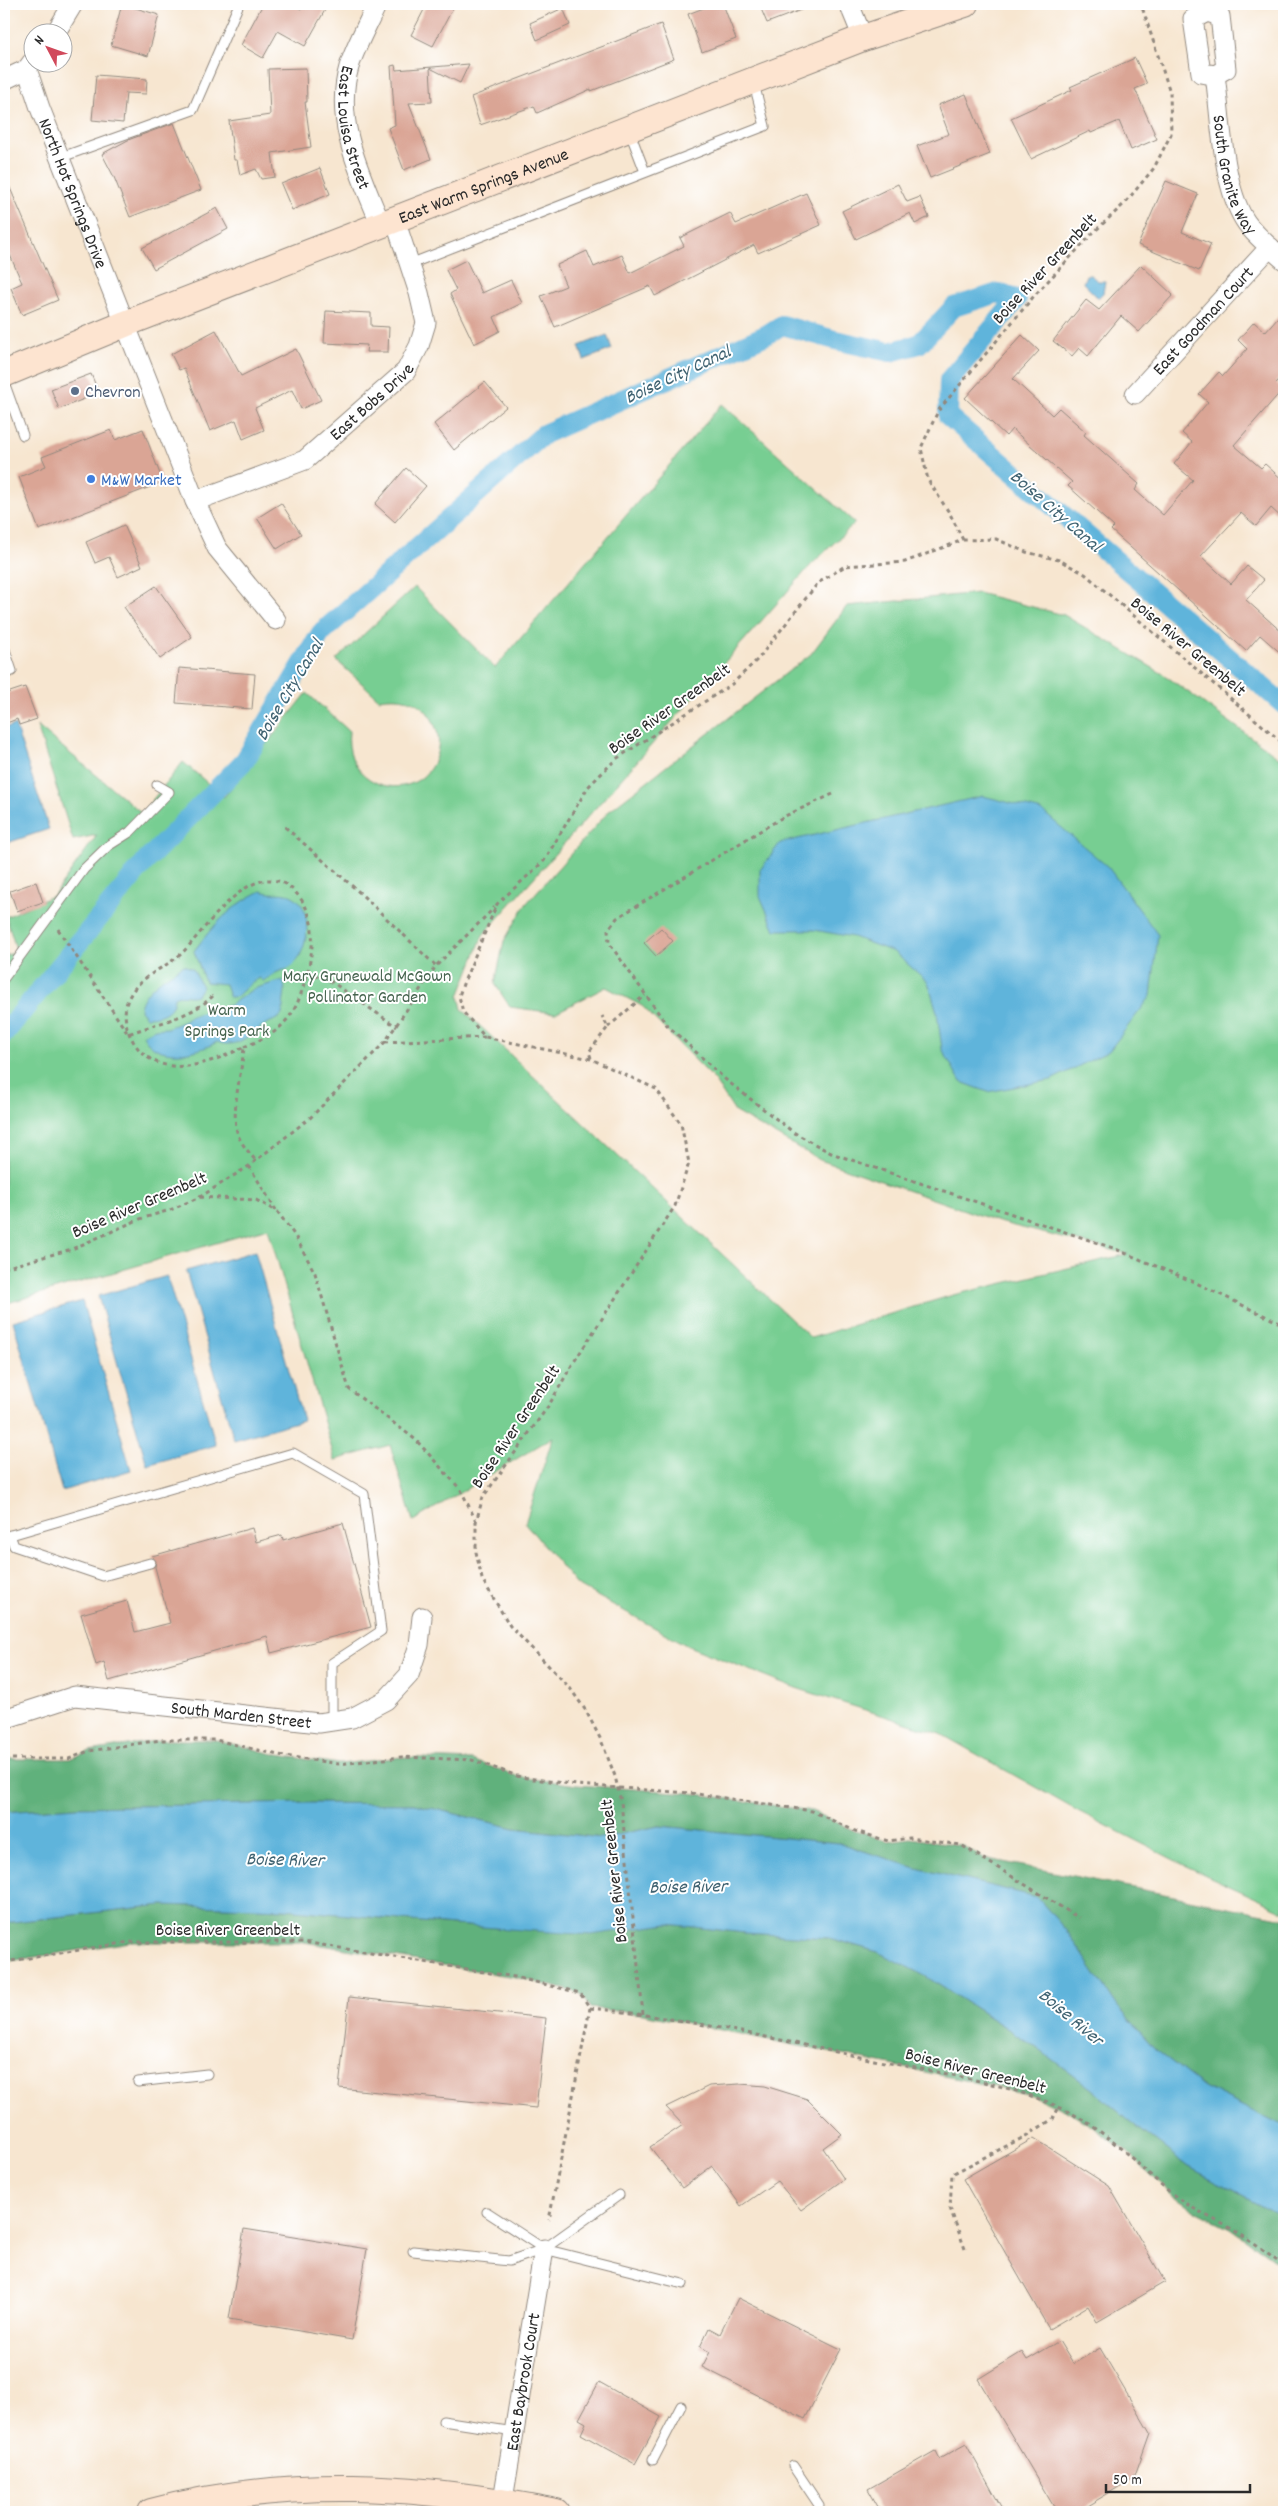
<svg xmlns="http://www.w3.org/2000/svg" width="1288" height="2516" viewBox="0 0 1288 2516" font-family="Dekko,sans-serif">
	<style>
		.green { fill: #77ce92; stroke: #517c5e }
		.forest { fill: #61b17c; stroke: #466e54 }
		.water { fill: #5eb4db; stroke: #447083 }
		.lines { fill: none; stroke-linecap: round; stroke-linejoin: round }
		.canal { stroke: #5eb4db; stroke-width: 20 }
		.building { fill: #daa595 }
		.lane-casing { stroke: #91887e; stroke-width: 11 }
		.street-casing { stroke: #91887e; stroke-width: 21 }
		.secondary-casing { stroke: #91887e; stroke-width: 28 }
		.path { stroke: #91887e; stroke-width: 3; stroke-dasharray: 4 4; stroke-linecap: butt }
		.lane { stroke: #fff; stroke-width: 9 }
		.street { stroke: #fff; stroke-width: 19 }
		.secondary { stroke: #fde4d0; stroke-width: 26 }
		.service-dot { fill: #5c6f8a; stroke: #fff; stroke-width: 2 }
		.shop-dot { fill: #3f7fe0; stroke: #fff; stroke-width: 2 }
		.labels { text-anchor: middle; stroke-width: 4; stroke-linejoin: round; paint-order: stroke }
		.street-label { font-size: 18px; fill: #2b2b2b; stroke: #fff }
		.service-label { font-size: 18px; fill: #4e5e75; stroke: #fff; text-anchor: start }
		.shop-label { font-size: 18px; fill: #366cbe; stroke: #fff; text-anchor: start }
		.park-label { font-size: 18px; fill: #46644f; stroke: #fff }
		.water-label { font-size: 19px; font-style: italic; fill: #3f6271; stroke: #fff }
	</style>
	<rect width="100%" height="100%" fill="#fff"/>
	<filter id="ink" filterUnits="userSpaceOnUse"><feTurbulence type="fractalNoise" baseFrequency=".02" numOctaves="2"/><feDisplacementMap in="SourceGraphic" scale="10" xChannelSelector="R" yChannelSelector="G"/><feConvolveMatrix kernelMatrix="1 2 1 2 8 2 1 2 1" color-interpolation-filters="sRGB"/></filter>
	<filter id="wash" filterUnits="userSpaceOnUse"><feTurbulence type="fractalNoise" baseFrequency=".0096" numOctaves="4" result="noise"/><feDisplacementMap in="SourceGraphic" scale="20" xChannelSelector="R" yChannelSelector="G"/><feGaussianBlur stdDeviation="1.12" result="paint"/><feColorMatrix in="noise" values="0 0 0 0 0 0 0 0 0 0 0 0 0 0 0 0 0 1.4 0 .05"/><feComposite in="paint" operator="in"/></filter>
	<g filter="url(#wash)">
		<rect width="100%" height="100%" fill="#f7e6d0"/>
		<path class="green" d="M722,404L855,523L811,565L483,935L459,996L462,1009L811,1338L953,1295L1128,1254L1002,1223L820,1160L735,1112L712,1077L642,1006L606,987L555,1013L510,1007L495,984L504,941L526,904L610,810L811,654L847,606L978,593L1064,615L1163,674L1284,761V1911L1184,1865L1074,1809L941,1734L796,1688L688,1646L577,1585L525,1523L553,1437L413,1521L390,1445L335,1460L268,1228L4,1304V956L17,952L6,917L54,895L97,835L73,840L37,726L142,813L183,762L224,797L307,693L349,731C342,795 428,808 438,748C440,737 436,725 430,716C417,698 399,696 379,699L336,660L415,587L495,668Z"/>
		<path class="forest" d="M161,1740H216L278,1755L339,1764L402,1757L472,1760L520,1777L577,1785L690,1793L812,1811L855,1831L888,1841L910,1838L961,1845L983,1858L1284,1918V2127L1204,2087L1155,2049L1118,2007L1069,1934L1037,1897L916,1868L839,1843L659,1826L602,1838L514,1828L414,1804L312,1803L77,1807L4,1812V1759H69L89,1751Z
			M162,1905L285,1909L454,1925L591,1934L668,1924L745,1933L829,1938L878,1952L925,1976L1030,2043L1092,2089L1133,2124L1189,2167L1284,2217V2267L1230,2228L1196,2211L1169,2192L1129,2154L1098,2130L1070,2113L1032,2095L983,2084L643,2014L590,2008L580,1993L515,1977L304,1942H130L4,1962V1923Z"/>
		<path class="water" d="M1086,275H1090L1098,281H1105L1103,293L1098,298L1083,283Z
			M607,335L612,349L584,360L579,346Z
			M15,725L49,829L4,844V728Z
			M983,796L1042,811L1108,867L1158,935L1151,996L1109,1051L1051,1080L988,1092L961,1082L942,1049L937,1012L928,982L894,952L853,937L814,930H775L760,896V870L780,843Z
			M261,891C273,896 283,890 294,897C316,910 307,959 288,969C285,970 282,970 280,971C274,973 269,978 263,981L260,978L252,982L236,997H229L225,984L205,982L194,951C214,924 231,906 261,891Z
			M184,965L193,969L202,987L197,995C189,998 181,993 174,997C174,1013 159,1017 146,1017L140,1010C141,990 168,975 184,965Z
			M283,980L285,990L282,1015C276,1021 268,1022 261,1027C247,1037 235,1049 217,1042C196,1054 156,1062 143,1035L155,1029L167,1028L185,1021L191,1016L230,1005L253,989Z
			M255,1251L303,1420L234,1440L186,1271Z
			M167,1276L216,1445L147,1465L98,1296Z
			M82,1301L131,1470L62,1491L13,1321Z
			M312,1803L414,1804L514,1828L602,1838L659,1826L839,1843L916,1868L1037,1897L1069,1934L1118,2007L1155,2049L1204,2087L1284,2127V2217L1189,2167L1133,2124L1092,2089L1030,2043L925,1976L878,1952L829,1938L745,1933L668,1924L591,1935L454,1925L285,1909L162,1905L4,1923V1812L77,1807Z"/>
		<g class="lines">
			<path class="canal" d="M4,1034L144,863L245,760L321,633L544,434L766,335L782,325L835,340L890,352L919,344L954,307L998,293L1017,299L949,380L948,416L1284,705"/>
		</g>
		<g id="blocks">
			<path class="building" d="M122,4L159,15L148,56L111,45Z
				M263,4H291L301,9L304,4H315L325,10L305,46L278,31L263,58L241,45Z
				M427,4H455L433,46L411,35Z
				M714,4H723L736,39L702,52L688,14Z
				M759,4H814V5L767,23Z
				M563,8L570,25L537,40L530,23Z
				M661,24L674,59L591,91V89L537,113L534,106L480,125L471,97Z
				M1135,58L1147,84L1135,89L1157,139L1131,150L1119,121L1091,133L1090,131L1031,159L1011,118L1072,90L1070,87Z
				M469,64L460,83L430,68L432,102L409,103L431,159L404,170L388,128L395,125L391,66L395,65L396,70Z
				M306,68L307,102H305L311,147L272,153L275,177L261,179L256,169L240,175L237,160H234L229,121L270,115L268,69Z
				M96,75L147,79L146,94L126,93L123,123L92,120Z
				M966,94L990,154L930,178L917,146L949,134L938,105Z
				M174,123L201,190L130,217L114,177L102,154L128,140Z
				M320,168L330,194L292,210L281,184Z
				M4,174L58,300L22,315L11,288L22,283L4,241Z
				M1166,181L1198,194L1182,232L1211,244L1199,271L1138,245Z
				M898,184L907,202L920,197L929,217L915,224L910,213L856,239L842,211Z
				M806,193L821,225L758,253L754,245L655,296L650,286L555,327L541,296L566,286L557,265L587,251L594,267L622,255L630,273L684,246L680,238L730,213L736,224Z
				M217,208L228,229L154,269L142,248Z
				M466,260L482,293L511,280L522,303L494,317L500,331L474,344L450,294L456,290L446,270Z
				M1141,265L1173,295L1139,332L1121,316L1088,356L1079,348L1072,356L1053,341L1086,300L1099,310Z
				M1284,310V373L1276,382L1283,389L1234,445L1261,468L1265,464L1284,481V520L1271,508L1256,526L1241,513L1201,556L1231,584L1247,566L1264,580L1246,600L1284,634V656L1260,635L1246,651L1111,530L1114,527L1068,486L1072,482L1012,429L1006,436L965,398L1022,335L1039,351L1013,379L1052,415L1059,408L1086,432L1084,435L1139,484L1135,490L1163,515L1193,480L1174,464L1192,442L1182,433L1208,402L1199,394L1219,372L1223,376L1247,349L1238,340L1254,322L1265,332Z
				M326,311L371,313V326L389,327L388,352H366L367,345L324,343Z
				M216,330L241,376L296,349L321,400L301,409L292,390L255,408L264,430L243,439L236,420L210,431L184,368L179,370L171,354Z
				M91,374L99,393L59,409L51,389Z
				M485,382L506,407L454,450L434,424Z
				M143,429L163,482L39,530L19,477L46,466L42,457L111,430L115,440Z
				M406,468L426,486L395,522L375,504Z
				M281,503L301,534L277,549L257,518Z
				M124,525L142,566L118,577L109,557L95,563L86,542Z
				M156,586L192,637L160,659L124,607Z
				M179,668L255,674L252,709L176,703Z
				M25,687L37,719L19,725L17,719L4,724V694Z
				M36,882L43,902L17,911L10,891Z
				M661,928L673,941L656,956L644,943Z
				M343,1523L371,1627L271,1653L267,1636L109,1681L104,1662L96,1665L81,1614L127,1601L135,1632L170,1623L155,1567L156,1561L152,1556L252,1528L256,1542L282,1535L283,1540Z
				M349,1997L546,2018L536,2108L339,2088Z
				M740,2084L765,2086L807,2099L842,2134L823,2148L844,2179L801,2210L777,2181L741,2206L712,2166L682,2188L650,2147L683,2125L666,2107L709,2086Z
				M1034,2138L1109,2186L1165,2282L1097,2322L1088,2306L1049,2329L963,2179Z
				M244,2229L367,2249L352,2340L229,2319Z
				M738,2298L841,2349L805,2419L702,2367L710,2352L700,2347L709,2328L720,2334Z
				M1059,2341L1073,2364L1100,2348L1150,2433L1134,2478L1077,2512H1057L978,2379L1022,2352L1027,2360Z
				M599,2382L661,2417L635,2464L581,2434L586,2423L579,2419Z
				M966,2444L1004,2512H881L868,2489L935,2451L939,2459Z"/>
		</g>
	</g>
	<g filter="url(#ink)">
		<use href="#blocks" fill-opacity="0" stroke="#91887e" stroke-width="1"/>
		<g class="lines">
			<g class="lane-casing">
				<path id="lane" d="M629,130L645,172
					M59,158L193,110L239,4
					M410,264L765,126L754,84
					M4,382L23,435
					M4,647L12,671L4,674
					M4,978L84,869L108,846L130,832L169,792L157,785
					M10,1535L14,1546L103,1576L150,1563
					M4,1537L293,1453L364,1494L381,1631L332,1663V1721
					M138,2082L207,2074
					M487,2212L544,2249L683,2284
					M413,2251L509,2261L544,2249L619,2195
					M443,2421L514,2432
					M653,2460L681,2406
					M793,2466L819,2505"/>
			</g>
			<g class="street-casing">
				<g id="street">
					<path id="s1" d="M377,4C368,24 356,45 349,67C333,122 361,175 381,225"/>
					<path d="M849,4L863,38"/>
					<path d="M1207,12L1220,16L1226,69L1215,75L1201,73L1193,19Z"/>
					<path d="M56,32L73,4"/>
					<path id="s2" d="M32,62L27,69L40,108L195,501L217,548L276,620"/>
					<path id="s3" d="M1215,75C1221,117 1222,183 1244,219C1253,234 1271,248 1284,260"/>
					<path d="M4,80L27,69"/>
					<path id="s4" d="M1135,394L1270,247"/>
					<path id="s5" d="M195,501L305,460L406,371L419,346L426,323L419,293L395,220"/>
					<path id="s6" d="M4,1719L75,1696L319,1723L352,1718L386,1700L409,1675L419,1645L422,1617"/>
					<path id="s7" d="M501,2512L544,2249"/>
				</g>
			</g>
			<g class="secondary-casing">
				<g id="secondary">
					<path id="s8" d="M4,374L125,324L863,38L965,4"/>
					<path d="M151,2512C288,2476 418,2484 556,2512"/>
				</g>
			</g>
			<path class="path" d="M963,540L950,514L928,480L921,448L938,411L1034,296L1092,234L1125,203L1154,168L1171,134L1170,92L1141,4
				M833,794L783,817L617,918L608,930L609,943L667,1025L726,1080L793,1132L831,1153L1113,1248L1194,1282L1284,1325
				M285,827L359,892L436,966
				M58,929L128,1034C157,1023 192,1017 214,995
				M307,972L332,982L397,1027
				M608,1027L645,995
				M385,1042L485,1037
				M244,1047C256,1042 268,1037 278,1029C298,1011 301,994 308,970C315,941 316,911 292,889C252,853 203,934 180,955C162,970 136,977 127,1002C123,1014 126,1030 133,1041C158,1083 210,1064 244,1047C242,1072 231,1108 237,1132C240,1143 249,1152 256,1161
				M591,1058L589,1052L608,1027L602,1016
				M249,1166L276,1210
				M200,1197L256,1200L277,1211L295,1236L315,1273L349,1389L416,1440L461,1490L476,1521
				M4,1268L72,1249L140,1219L170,1210L200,1197L249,1166L311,1117L385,1042L436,966L495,907
				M4,1759H69L89,1751L161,1740H216L278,1755L339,1764L402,1757L472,1760L520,1777L577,1785L690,1793L812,1811L855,1831L888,1841L910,1838L961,1845L1079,1918
				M4,1962L130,1942H304L515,1977L580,1993L590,2008L549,2220
				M590,2008C686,2018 780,2040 874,2060C939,2073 1010,2082 1069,2112C1108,2132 1136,2164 1170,2192C1188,2207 1208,2216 1228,2227C1248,2238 1266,2253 1284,2266
				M643,2014L621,1802L615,1776L601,1740L586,1711L570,1688L510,1626L482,1579L476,1552V1522L483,1497L549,1405L572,1365L675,1206L689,1163L681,1124L656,1089L591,1059L485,1037L463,1012L459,996L463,984L497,904L544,861L588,787L616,759L732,684L758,659L818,583L845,566L905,562L963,540L996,539L1026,552L1059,560L1085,574L1284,744
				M965,2249L950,2208L952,2174L1024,2137L1053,2119L1059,2107"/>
			<use href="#lane" class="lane"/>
			<use href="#street" class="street"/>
			<use href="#secondary" class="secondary"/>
		</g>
	</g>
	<circle class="service-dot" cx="75" cy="391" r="5"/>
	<circle class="shop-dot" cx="91" cy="479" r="5"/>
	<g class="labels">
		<g class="street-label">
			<text dy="6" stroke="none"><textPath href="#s1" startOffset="131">East Louisa Street</textPath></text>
			<text dy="6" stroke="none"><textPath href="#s3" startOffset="102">South Granite Way</textPath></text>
			<text dy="6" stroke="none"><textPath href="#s8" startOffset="515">East Warm Springs Avenue</textPath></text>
			<text dy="6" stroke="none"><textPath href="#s2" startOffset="141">North Hot Springs Drive</textPath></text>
			<text transform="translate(1044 268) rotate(-47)" y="6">Boise River Greenbelt</text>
			<text dy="6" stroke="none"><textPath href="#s4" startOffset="100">East Goodman Court</textPath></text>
			<text dy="6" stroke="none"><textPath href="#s5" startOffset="206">East Bobs Drive</textPath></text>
			<text transform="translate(1189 646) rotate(40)" y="6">Boise River Greenbelt</text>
			<text transform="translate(669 708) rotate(-35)" y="6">Boise River Greenbelt</text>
			<text transform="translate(139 1204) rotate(-23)" y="6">Boise River Greenbelt</text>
			<text transform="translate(515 1426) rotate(-56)" y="6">Boise River Greenbelt</text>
			<text dy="6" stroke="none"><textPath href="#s6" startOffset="242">South Marden Street</textPath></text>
			<text transform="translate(613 1871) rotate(-96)" y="6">Boise River Greenbelt</text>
			<text x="228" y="1935">Boise River Greenbelt</text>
			<text transform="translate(976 2070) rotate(14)" y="6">Boise River Greenbelt</text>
			<text dy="6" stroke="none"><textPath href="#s7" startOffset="132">East Baybrook Court</textPath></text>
		</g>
		<g class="service-label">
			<text x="85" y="397">Chevron</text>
		</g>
		<g class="shop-label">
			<text x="101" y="485">M&amp;W Market</text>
		</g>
		<g class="park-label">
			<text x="367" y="981">Mary Grunewald McGown<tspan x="367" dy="21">Pollinator Garden</tspan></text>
			<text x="227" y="1015">Warm<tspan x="227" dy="21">Springs Park</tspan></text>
		</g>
		<g class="water-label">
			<text transform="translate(677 373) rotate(-25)" y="7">Boise City Canal</text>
			<text transform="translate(1057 510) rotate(41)" y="7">Boise City Canal</text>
			<text transform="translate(288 689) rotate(-59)" y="7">Boise City Canal</text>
			<text transform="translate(285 1858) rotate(1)" y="7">Boise River</text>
			<text transform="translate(688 1885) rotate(-1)" y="7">Boise River</text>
			<text transform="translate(1072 2016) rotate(40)" y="7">Boise River</text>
		</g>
	</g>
	<rect width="1288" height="2516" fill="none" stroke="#fff" stroke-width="20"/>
	<g transform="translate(48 48) rotate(311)"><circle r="24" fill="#ffffff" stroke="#aaaaaa"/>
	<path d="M0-4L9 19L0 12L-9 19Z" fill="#d1495b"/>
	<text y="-8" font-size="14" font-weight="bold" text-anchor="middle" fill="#2b2b2b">N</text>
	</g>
	<path d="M1106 2484v8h144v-8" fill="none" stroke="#2b2b2b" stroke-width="2.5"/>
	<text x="1113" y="2484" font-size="15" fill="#2b2b2b" stroke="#ffffff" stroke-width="4" paint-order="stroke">50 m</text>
</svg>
